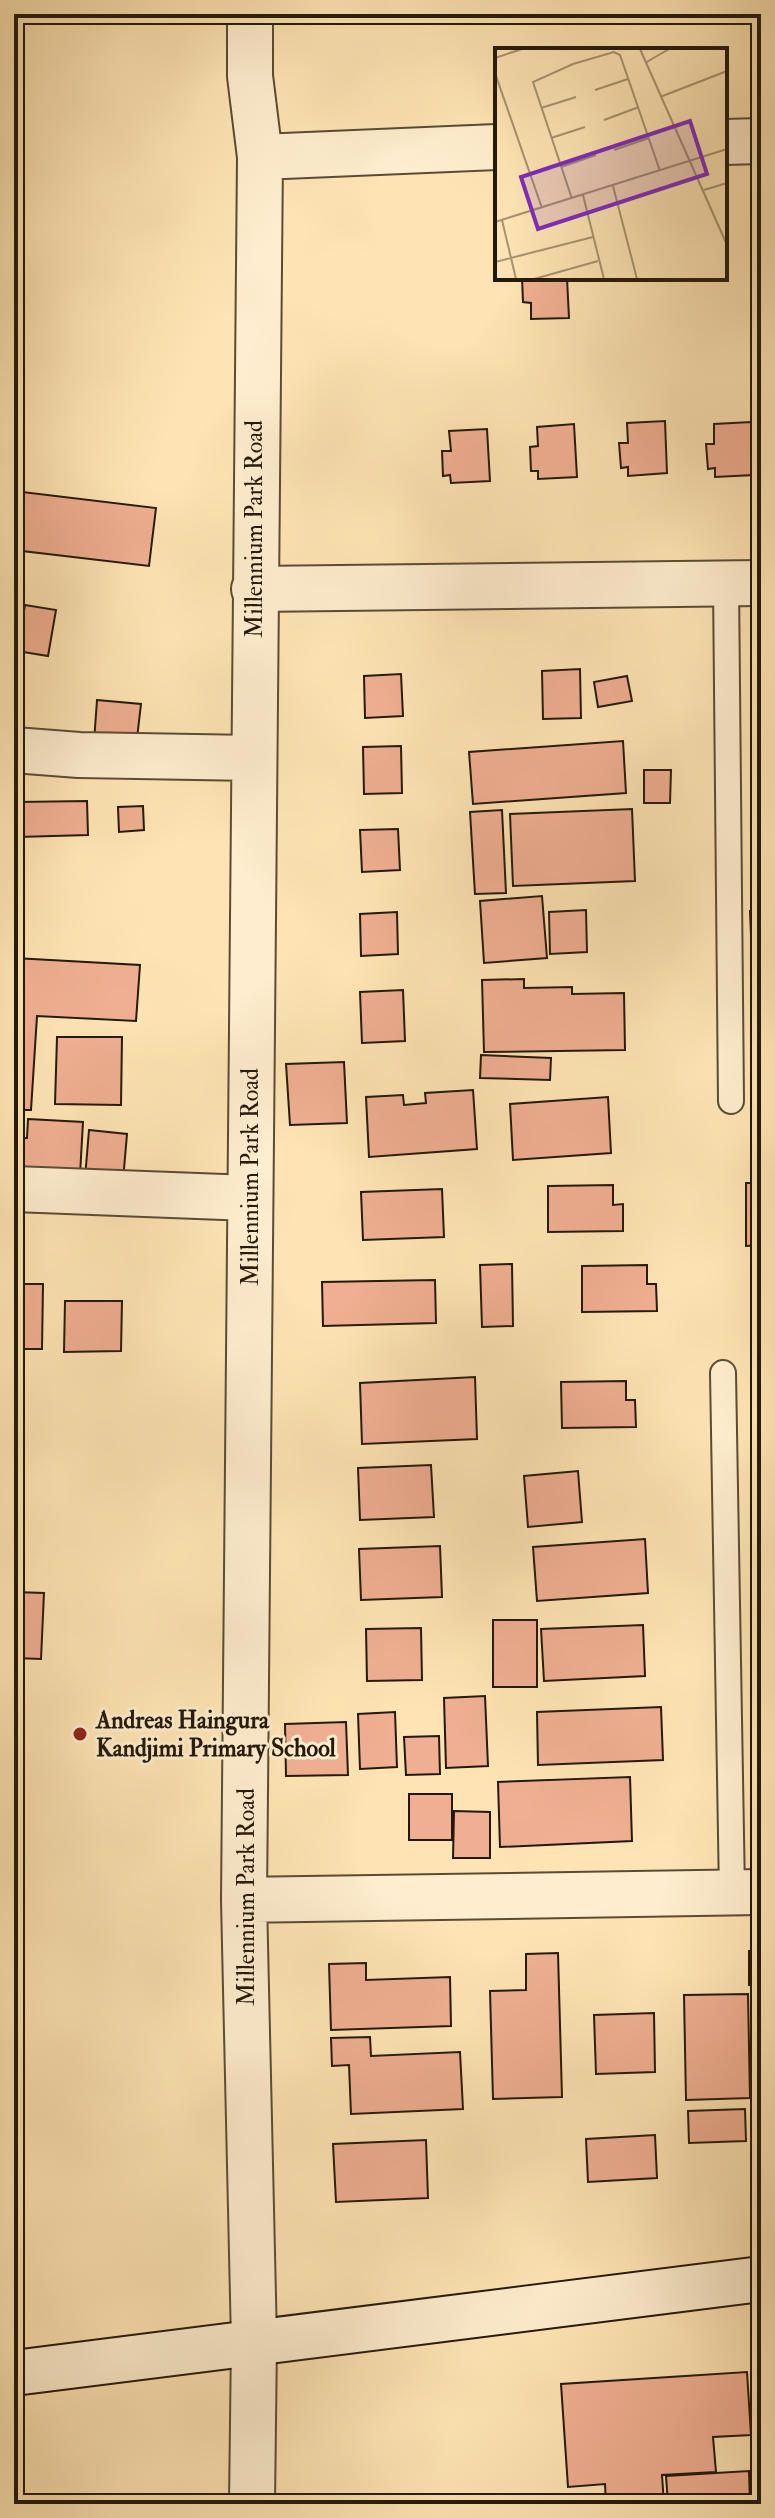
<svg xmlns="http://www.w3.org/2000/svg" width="775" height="2518" viewBox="0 0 775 2518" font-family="'IM FELL Double Pica',serif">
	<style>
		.building { fill: #f0af92; stroke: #241909; stroke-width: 2 }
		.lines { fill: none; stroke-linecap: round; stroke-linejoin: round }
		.lane-casing { stroke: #5a4c34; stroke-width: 28 }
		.street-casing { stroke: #5a4c34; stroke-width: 48 }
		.secondary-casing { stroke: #241909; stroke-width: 48 }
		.lane { stroke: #feedce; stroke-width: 24 }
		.street { stroke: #feedce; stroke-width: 44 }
		.secondary { stroke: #feedce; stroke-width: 44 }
		.poi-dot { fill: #8f2418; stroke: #feedce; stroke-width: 3 }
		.labels { text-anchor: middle; stroke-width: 6; stroke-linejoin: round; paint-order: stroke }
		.street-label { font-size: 24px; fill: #241909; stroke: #feedce }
		.poi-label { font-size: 24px; font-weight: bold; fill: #241909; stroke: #feedce; text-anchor: start }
		.inset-road { fill: none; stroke: #a79370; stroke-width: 2 }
		.view { fill: #7b2cbf; fill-opacity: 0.15; stroke: #7b2cbf; stroke-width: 4 }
		.inset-edge { fill: none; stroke: #241909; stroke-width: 4 }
	</style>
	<rect width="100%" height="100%" fill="#fee4b4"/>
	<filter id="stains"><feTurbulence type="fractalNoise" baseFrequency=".0025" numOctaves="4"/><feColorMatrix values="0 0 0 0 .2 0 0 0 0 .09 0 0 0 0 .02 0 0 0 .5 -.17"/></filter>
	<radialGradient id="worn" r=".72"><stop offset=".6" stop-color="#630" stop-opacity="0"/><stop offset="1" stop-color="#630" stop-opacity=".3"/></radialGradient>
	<path class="building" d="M522,278H567L569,318L531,319V303L523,302Z
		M665,421L667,473L628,476V467L621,468L619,443H628L627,423Z
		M751,422L754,475L715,477V468L708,469L706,444H714V424Z
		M574,424L577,477L538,479V471H531L530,447L538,446L537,427Z
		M487,429L490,481L451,483L450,475L443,476L442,451H451L449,431Z
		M14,491L156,508L149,566L14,550Z
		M25,605L56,610L48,656L17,651Z
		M580,669L581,718L543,719L542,671Z
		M761,670V718H759L757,671Z
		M401,674L403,716L365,718L364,676Z
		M627,676L632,701L598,707L594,682Z
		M97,700L141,704L136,747L94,742Z
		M623,741L626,793L473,804L469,752Z
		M401,746L402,793L364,794L363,747Z
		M644,770H671L670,803H644Z
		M87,801L88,835L18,837V802Z
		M143,806L144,830L119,832L118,807Z
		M632,809L635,881L513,886L510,814Z
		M502,810L506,893L475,894L470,812Z
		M398,829L400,870L362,872L360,830Z
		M542,896L547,958L484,963L480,901Z
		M586,910L587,952L550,954L549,912Z
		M761,910V960H752L750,911Z
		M397,912L398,954L361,956L360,914Z
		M14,958L140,965L136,1021L37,1016L31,1110H14V1017H19L20,989L14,988Z
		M524,979V988L572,987V994L624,993L625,1050L484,1052L482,980Z
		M403,990L405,1041L362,1043L360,992Z
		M57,1037H122L121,1105L55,1104Z
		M481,1055L551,1058L550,1080L480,1078Z
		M344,1062L347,1123L290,1125L286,1064Z
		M473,1090L477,1149L369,1157L366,1097L403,1095L404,1105L426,1103L425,1093Z
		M608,1097L611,1153L513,1160L510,1104Z
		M28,1119L83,1122L80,1175L14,1171V1138H27Z
		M89,1130L127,1134L123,1181L85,1178Z
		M746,1183H761V1245L746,1246Z
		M613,1185V1205L623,1204V1231L548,1232V1186Z
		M442,1189L444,1237L363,1240L361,1192Z
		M512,1264L513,1326L482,1327L480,1265Z
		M647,1265V1284H656L657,1311L582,1312V1266Z
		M435,1280L436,1323L323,1326L322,1282Z
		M14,1284H43L42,1349H14Z
		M65,1301H122L121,1351L64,1352Z
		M475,1377L477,1439L362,1444L360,1383Z
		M626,1381V1400H635L636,1427L562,1428L561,1382Z
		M431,1465L434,1517L360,1520L358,1468Z
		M578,1471L582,1522L528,1527L524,1476Z
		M645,1539L648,1593L537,1601L533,1547Z
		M440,1546L442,1597L361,1600L359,1549Z
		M14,1592L44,1593L41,1659L14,1658Z
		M493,1620H537V1687H493Z
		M643,1625L645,1676L544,1681L541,1629Z
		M421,1628L422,1680L367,1681L366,1629Z
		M485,1696L488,1766L446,1768L444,1698Z
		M661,1707L663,1760L538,1765L537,1712Z
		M395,1712L397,1767L360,1769L358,1714Z
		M346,1722L348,1775L286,1776L285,1724Z
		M439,1736L440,1774L406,1775L404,1737Z
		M630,1777L632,1841L500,1847L498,1782Z
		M409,1794H452V1840H409Z
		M454,1811L490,1812V1858H453Z
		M749,1951H761V1985H749Z
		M558,1953L562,2097L493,2099L490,1991L526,1990V1954Z
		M366,1963V1980L450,1977L451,2026L331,2030L329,1964Z
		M748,1994L750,2098L686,2100L684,1995Z
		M654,2013L655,2072L596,2074L594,2015Z
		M370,2037L371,2056L460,2052L463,2109L351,2114L349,2065L332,2066L331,2038Z
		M745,2109L746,2141L689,2143L688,2111Z
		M655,2135L657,2178L588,2182L586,2139Z
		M426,2140L428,2198L336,2202L333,2144Z
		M747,2372L751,2435L713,2437L716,2472L662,2475L664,2504H606L605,2484L568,2487L561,2384Z
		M749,2471L750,2504H668L666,2476Z
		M412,2496L491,2504H411Z"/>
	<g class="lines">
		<g class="lane-casing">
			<path id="lane" d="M726,583L731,1101
				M723,1373L732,1892"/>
		</g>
		<g class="street-casing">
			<path id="street" d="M250,14V76L260,157L244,1900L254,2341L252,2504
				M725,142L761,141
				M260,157L497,147
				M254,589L761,583
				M14,750L79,755L253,758
				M14,1189L250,1198
				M244,1900L761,1892"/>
		</g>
		<g class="secondary-casing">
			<path id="secondary" d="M14,2373L761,2279"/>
		</g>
		<use href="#lane" class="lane"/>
		<use href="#street" class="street"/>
		<use href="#secondary" class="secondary"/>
	</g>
	<circle class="poi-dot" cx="80" cy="1734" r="8"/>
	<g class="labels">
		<g class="street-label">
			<text transform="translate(254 529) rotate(-90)" y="8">Millennium Park Road</text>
			<text transform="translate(250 1177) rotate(-90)" y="8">Millennium Park Road</text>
			<text transform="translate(246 1897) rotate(-90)" y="8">Millennium Park Road</text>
		</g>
		<g class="poi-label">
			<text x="96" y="1728">Andreas Haingura<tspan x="96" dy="28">Kandjimi Primary School</tspan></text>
		</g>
	</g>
	<g transform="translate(495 48)">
		<rect width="232" height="232" fill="#fee4b4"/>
		<path class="inset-road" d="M145,1L232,197M0,10L27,1M150,15L174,1M0,25L47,160M100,42L133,31M165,49L232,23M46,60L81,49M109,72L144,59M56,90L90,79M119,102L154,90M66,119L101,107M118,138L142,231M209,142L232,135M88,147L109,231M77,151L38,34L78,16L119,4L125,7L165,123M7,172L21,231M0,174L232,101M0,214L98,189M39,231L103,213"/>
		<path class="view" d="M195,73L212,126L43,181L26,129Z"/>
		<rect width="232" height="232" class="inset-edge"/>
	</g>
	<rect width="775" height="2518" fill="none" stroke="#fee4b4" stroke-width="48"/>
	<rect x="16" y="16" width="743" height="2486" fill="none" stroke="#241909" stroke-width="4"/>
	<rect x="24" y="24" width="727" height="2470" fill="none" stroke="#241909" stroke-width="2"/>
	<rect width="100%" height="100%" filter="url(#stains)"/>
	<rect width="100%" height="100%" fill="url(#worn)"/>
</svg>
